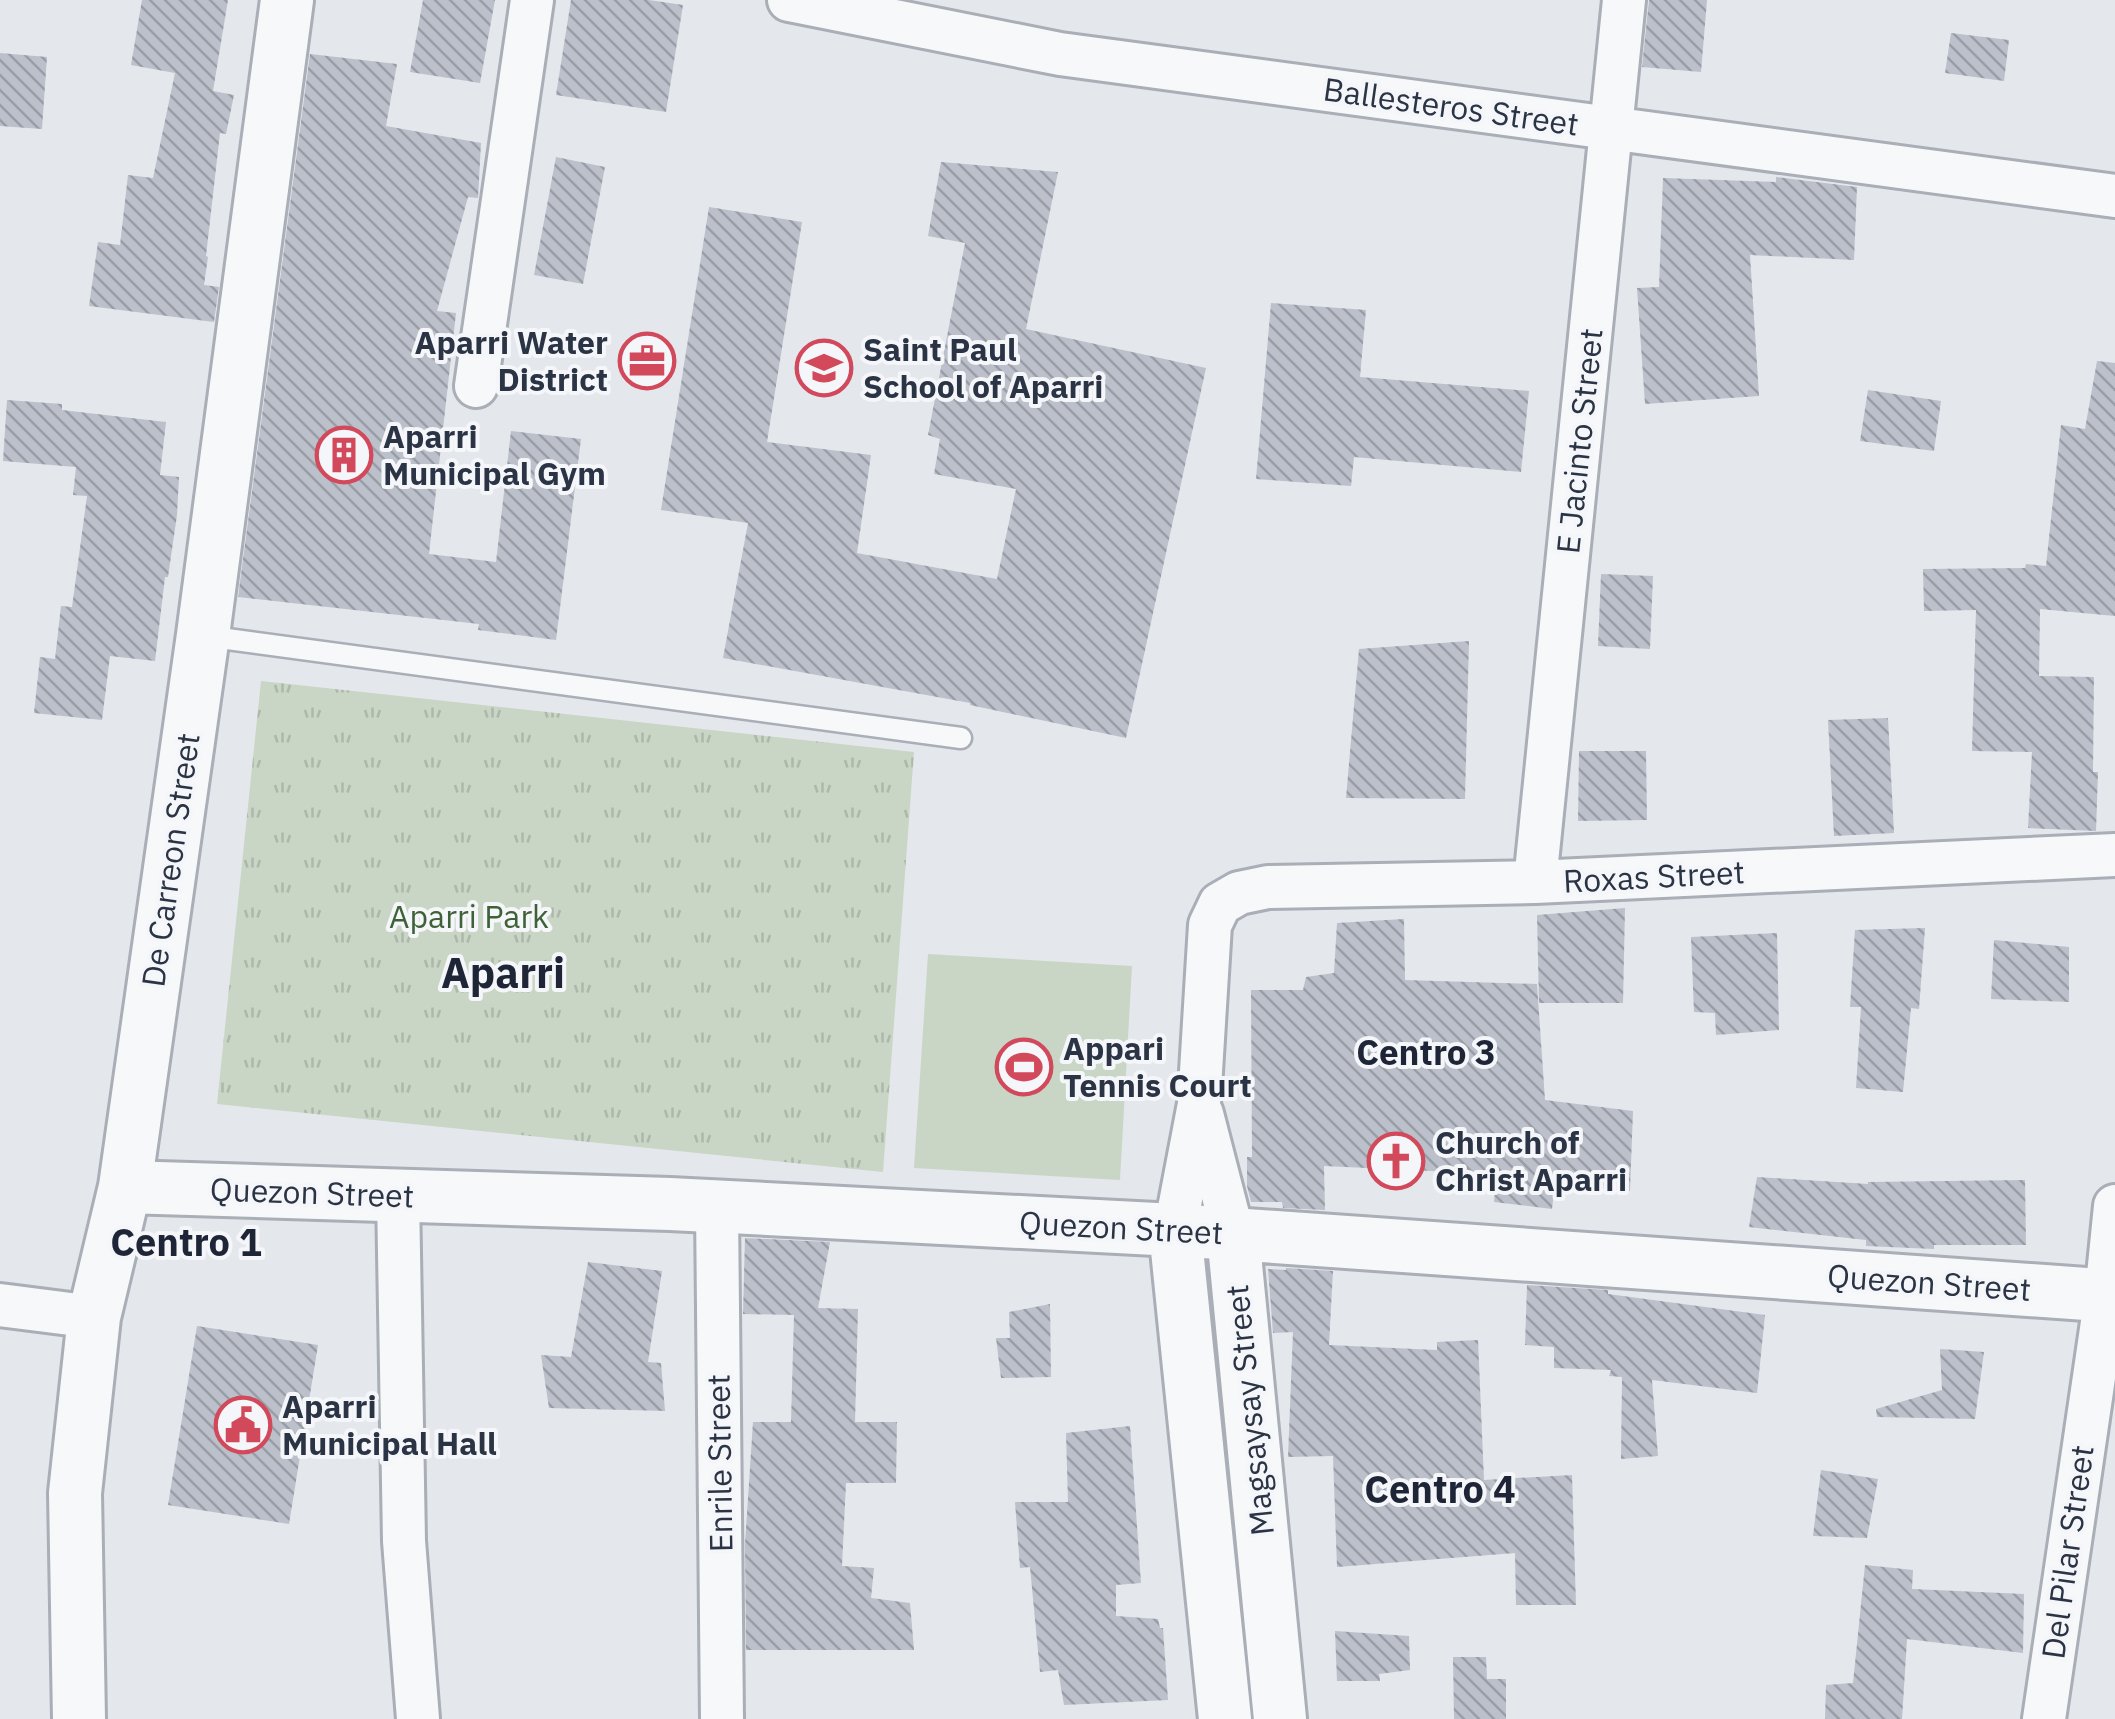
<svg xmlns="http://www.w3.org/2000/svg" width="2115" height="1719" viewBox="0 0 2115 1719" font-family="'IBM Plex Sans',sans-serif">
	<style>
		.grass { fill: url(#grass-tufts) }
		.pitch { fill: #c9d6c5 }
		.building { fill: url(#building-back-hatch) }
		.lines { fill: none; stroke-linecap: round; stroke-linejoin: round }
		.service-casing { stroke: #a9aeb7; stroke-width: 25 }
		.minor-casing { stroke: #a9aeb7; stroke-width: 48 }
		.tertiary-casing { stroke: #a9aeb7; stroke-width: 58 }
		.service { stroke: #f7f8fa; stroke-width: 20 }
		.minor { stroke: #f7f8fa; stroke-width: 42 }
		.tertiary { stroke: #f7f8fa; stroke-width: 52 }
		.labels { text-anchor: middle; stroke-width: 8; stroke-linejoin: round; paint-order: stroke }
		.street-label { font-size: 32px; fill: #2b3445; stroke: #f4f6f9 }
		.poi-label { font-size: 32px; font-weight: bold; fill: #2b3445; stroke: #f4f6f9; text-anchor: start }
		.park-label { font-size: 32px; fill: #3f6138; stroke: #f4f6f9 }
		.neighbourhood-label { font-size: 35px; font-weight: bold; fill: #1d2536; stroke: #f4f6f9 }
		.quarter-label { font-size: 38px; font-weight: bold; fill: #1d2536; stroke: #f4f6f9 }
		.district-label { font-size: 42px; font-weight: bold; fill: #1d2536; stroke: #f4f6f9 }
	</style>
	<defs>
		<pattern id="grass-tufts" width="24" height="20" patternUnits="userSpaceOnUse" patternTransform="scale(2.5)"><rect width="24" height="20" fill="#c9d6c5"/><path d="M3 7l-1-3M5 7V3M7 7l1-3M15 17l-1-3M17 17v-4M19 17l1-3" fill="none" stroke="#adb8ab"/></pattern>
		<pattern id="building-back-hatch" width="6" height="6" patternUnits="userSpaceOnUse" patternTransform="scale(2.5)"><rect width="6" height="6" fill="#bbc0ca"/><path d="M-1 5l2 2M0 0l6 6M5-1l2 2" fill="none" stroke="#989da6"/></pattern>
	</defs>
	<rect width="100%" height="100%" fill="#e4e7ec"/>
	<path class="grass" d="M261,681L914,752L883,1172L217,1104Z"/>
	<path class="pitch" d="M928,954L1132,966L1120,1180L914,1168Z"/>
	<path class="building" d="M142,0H228L213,91L234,95L226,134L220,133L206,256L208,257L204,285L219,287L214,322L89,306L98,242L120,245L128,175L153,178L175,73L131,65Z
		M423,0H495L480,83L410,72Z
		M571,0H649L683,5L666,112L556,95Z
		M1649,0H1707L1701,72L1642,67Z
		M1951,33L2009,40L2004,81L1945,73Z
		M0,53L47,57L42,129L0,126Z
		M310,54L397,64L386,126L481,143L478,198L468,197L437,311L456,313L429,554L496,562L511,431L581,439L556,640L478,630L479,624L238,597Z
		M556,157L605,167L583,284L534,275Z
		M941,162L1058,172L1026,329L1206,368L1126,738L970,705V703L723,658L748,523L661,510L709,207L802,222L767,442L871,455L857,553L997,579L1016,489L934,474L940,439L928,435L965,243L928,236Z
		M1776,177L1857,187L1854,260L1750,255L1759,396L1645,404L1637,288L1659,287L1663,178L1776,182Z
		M1271,303L1366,310L1360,377L1529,391L1521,472L1354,457L1351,486L1256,479Z
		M2097,361L2115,363V616L2040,609L2039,676L2094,677L2093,772H2098L2096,831L2028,828L2032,752L1972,751L1976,610L1924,611L1923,569L2025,568L2026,564L2046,566L2061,425L2085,429Z
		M1868,390L1941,401L1934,451L1860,441Z
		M7,400L62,404V410L166,422L160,475L179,477L177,515L168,577H165L155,661L110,656L102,720L34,713L40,657L55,659L61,606L72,607L87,496L73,495L76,467L3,461Z
		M1601,574L1653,576L1650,649L1598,646Z
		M1469,641L1465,799L1346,798L1359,649Z
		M1888,718L1894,833L1834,836L1828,720Z
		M1579,751H1646L1647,820L1578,821Z
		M1625,908L1623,1003H1539L1537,915Z
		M1404,919L1405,980L1537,984L1545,1100L1633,1111L1630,1191L1555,1184L1552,1209L1494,1202L1496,1174L1324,1166L1325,1210L1283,1208L1282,1202H1251L1247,1186V1157H1252L1251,990H1303L1306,977L1334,973L1337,923Z
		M1925,928L1919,1009L1911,1008L1903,1092L1856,1088L1861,1007H1850L1855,930Z
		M1777,933L1779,1030L1716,1035L1715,1013L1694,1012L1691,937Z
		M1994,940L2069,947V1002L1991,999Z
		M1757,1177L1868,1184V1182L2025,1180L2026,1245H1934V1249L1866,1246V1240L1749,1227Z
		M745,1238L830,1242L818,1308L858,1309L855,1422H897L896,1483H846L842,1566L874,1568L871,1598L910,1603L914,1650H746L745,1544L753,1422H791L794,1315L743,1314Z
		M588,1262L662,1271L648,1362L661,1363L665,1411L549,1408L541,1355L571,1357Z
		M1286,1268L1333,1271L1329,1345L1437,1350V1342L1478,1340L1484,1480L1572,1475L1576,1605H1516L1515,1553L1337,1567L1333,1456L1288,1457L1293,1332L1273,1333L1268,1269L1286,1270Z
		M1527,1285L1608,1290V1294L1765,1315L1757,1393L1652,1380L1658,1456L1621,1459L1622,1377L1609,1376L1611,1370L1554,1368V1347L1525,1345Z
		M1050,1304L1051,1377L1001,1378L996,1338H1010L1009,1312Z
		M197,1326L318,1345L289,1524L168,1505Z
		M1940,1349L1984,1352L1975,1419L1877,1417L1876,1409L1942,1390Z
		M1130,1426L1141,1583L1116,1585V1616L1158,1619L1160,1628H1163L1168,1700L1064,1705L1058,1670L1040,1672L1030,1567L1020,1568L1015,1502H1068L1066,1433Z
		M1821,1470L1878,1479L1867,1538L1813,1536Z
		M1865,1565L1913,1570L1912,1589L2024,1594L2023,1653L1907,1639L1902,1719H1825L1826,1685L1853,1683Z
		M1335,1631L1409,1636L1410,1670L1379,1674L1380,1681H1337Z
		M1453,1657H1486L1487,1679H1506V1719H1454Z"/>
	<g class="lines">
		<g class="service-casing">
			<path id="service" d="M205,636L961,738"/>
		</g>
		<g class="minor-casing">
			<path id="minor" d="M789,0L1060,54L2115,196
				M476,386L532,0
				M1535,882L1624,0
				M1202,1114L1233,1234
				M398,1195L404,1541L418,1719
				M717,1207L722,1719
				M1175,1230L1199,1104L1210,925L1220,904L1239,893L1268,887L1535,882L2115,855
				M0,1305L94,1317
				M2044,1719L2106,1295L2115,1206"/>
		</g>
		<g class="tertiary-casing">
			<path id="tertiary" d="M125,1187L670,1204L1175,1230L2115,1296
				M1175,1230L1225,1719
				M1233,1234L1280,1719
				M79,1719L75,1493L94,1317L125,1187L203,635L287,0"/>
		</g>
		<use href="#service" class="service"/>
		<use href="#minor" class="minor"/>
		<use href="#tertiary" class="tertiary"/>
	</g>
	<defs>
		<g id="office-ring" transform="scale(2.875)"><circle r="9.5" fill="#f4f6f9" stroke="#d1495b" stroke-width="1.5"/><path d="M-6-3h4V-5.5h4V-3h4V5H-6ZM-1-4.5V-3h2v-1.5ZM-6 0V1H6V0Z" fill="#d1495b"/></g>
		<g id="school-ring" transform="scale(2.875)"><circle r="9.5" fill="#f4f6f9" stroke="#d1495b" stroke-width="1.5"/><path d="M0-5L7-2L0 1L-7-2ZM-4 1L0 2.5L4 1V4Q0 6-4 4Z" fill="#d1495b"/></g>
		<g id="building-ring" transform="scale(2.875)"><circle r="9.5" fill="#f4f6f9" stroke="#d1495b" stroke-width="1.5"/><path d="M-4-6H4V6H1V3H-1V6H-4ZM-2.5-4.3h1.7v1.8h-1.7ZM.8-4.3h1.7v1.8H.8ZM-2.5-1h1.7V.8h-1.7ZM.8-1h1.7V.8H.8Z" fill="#d1495b"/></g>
		<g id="stadium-ring" transform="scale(2.875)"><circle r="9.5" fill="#f4f6f9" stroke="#d1495b" stroke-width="1.5"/><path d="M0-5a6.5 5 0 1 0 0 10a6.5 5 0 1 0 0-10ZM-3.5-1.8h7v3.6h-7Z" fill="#d1495b"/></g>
		<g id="church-ring" transform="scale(2.875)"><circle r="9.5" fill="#f4f6f9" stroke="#d1495b" stroke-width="1.5"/><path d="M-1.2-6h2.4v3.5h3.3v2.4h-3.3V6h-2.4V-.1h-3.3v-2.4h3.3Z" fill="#d1495b"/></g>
		<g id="civic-ring" transform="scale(2.875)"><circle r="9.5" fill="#f4f6f9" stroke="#d1495b" stroke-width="1.5"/><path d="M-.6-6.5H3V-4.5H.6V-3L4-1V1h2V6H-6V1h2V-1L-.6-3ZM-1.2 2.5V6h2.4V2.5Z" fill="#d1495b"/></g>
	</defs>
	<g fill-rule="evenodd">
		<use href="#office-ring" x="647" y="361"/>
		<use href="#school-ring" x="824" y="368"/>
		<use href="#building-ring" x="344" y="455"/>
		<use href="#stadium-ring" x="1024" y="1067"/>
		<use href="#church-ring" x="1396" y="1161"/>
		<use href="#civic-ring" x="243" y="1425"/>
	</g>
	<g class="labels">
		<g class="street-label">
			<text transform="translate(1451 107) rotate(8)" y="11">Ballesteros Street</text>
			<text transform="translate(1580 441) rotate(-84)" y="11">E Jacinto Street</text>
			<text transform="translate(171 860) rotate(-82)" y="11">De Carreon Street</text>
			<text transform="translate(1654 877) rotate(-3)" y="11">Roxas Street</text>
			<text transform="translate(312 1193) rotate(2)" y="11">Quezon Street</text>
			<text transform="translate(1121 1228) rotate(3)" y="11">Quezon Street</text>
			<text transform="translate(1929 1283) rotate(4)" y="11">Quezon Street</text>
			<text transform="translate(1250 1410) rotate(-96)" y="11">Magsaysay Street</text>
			<text transform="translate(720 1463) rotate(-91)" y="11">Enrile Street</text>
			<text transform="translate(2068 1552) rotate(-82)" y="11">Del Pilar Street</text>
		</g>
		<g class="poi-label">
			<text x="608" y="354" text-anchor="end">Aparri Water<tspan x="608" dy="37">District</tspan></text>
			<text x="863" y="361">Saint Paul<tspan x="863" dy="37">School of Aparri</tspan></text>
			<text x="383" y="448">Aparri<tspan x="383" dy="37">Municipal Gym</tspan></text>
			<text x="1063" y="1060">Appari<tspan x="1063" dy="37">Tennis Court</tspan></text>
			<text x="1435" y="1154">Church of<tspan x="1435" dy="37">Christ Aparri</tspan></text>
			<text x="282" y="1418">Aparri<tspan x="282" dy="37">Municipal Hall</tspan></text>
		</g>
		<g class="park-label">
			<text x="469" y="928">Aparri Park</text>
		</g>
		<g class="neighbourhood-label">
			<text x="1426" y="1065">Centro 3</text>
		</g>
		<g class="quarter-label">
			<text x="186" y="1256">Centro 1</text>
			<text x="1440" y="1503">Centro 4</text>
		</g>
		<g class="district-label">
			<text x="503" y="988">Aparri</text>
		</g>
	</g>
</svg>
